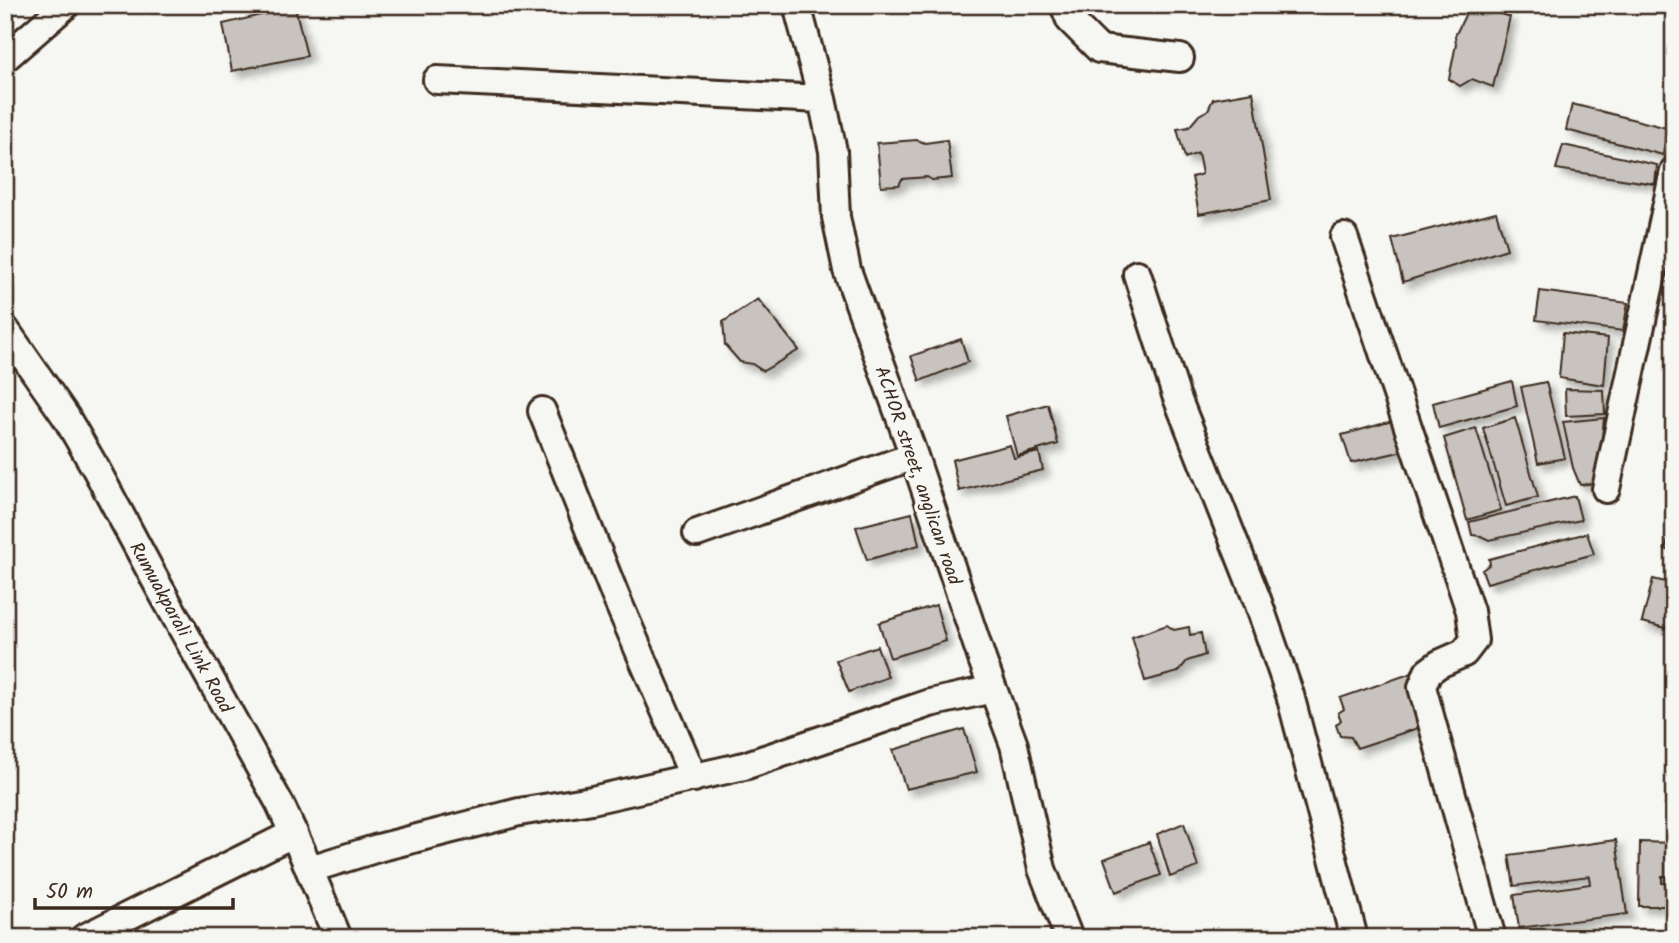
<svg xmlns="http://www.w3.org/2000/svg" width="1679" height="943" viewBox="0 0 1679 943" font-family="Kalam,sans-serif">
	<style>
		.building { fill: #c8c3be; stroke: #3b2a1e; stroke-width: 2; filter: url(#shadow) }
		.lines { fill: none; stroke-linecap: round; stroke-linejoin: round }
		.street-casing { stroke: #3b2a1e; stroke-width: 32 }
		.street { stroke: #f6f6f2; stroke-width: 26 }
		.labels { text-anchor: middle; stroke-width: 7; stroke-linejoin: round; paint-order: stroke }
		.street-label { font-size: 19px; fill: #3b2a1e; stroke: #f6f6f2 }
	</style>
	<defs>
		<filter id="shadow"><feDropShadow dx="6" dy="6" stdDeviation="3.5" flood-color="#0004"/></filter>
	</defs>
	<rect width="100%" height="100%" fill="#f6f6f2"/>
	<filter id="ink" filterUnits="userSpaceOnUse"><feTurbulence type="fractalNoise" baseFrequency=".0143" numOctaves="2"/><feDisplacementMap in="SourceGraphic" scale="14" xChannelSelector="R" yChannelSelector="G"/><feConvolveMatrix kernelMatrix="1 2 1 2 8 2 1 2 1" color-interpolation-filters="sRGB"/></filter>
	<g filter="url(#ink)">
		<path class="building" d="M295,7L307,56L232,71L223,24Z
			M1481,7L1510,17L1493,87L1472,79L1460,86L1449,79L1456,44L1455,36L1468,9Z
			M1253,92L1271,200L1199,214L1192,177L1202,174L1198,153L1185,158L1177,129L1189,127L1199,115L1208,110L1213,99Z
			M1572,104L1667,128L1663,155L1566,130Z
			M917,140L925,143L947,140L952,178L932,180L927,177L902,179L899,185L881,186L877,143Z
			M1563,145L1657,165L1655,184L1556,169Z
			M1496,212L1507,249L1403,282L1392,239Z
			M1540,291L1628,303L1623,331L1536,320Z
			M758,299L799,350L763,371L752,364L740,362L725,345L723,322Z
			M1563,333L1608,338L1604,385L1559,378Z
			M961,339L968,362L920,381L911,356Z
			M1512,381L1517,406L1439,428L1433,403Z
			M1546,382L1565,458L1538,463L1521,387Z
			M1565,389L1604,390L1605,414L1566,416Z
			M1048,404L1058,444L1017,456L1006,416Z
			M1515,418L1538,497L1506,506L1483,428Z
			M1604,418L1601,449L1594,483L1580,485L1573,468L1563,422Z
			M1396,420L1408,450L1351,463L1342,435Z
			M1476,428L1501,510L1467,520L1444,438Z
			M1010,445L1014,458L1039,452L1043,470L959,491L952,460Z
			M1575,496L1581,520L1489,540L1481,536L1472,535L1469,522Z
			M912,513L919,545L867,560L856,527Z
			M1673,524H1674V552L1665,549Z
			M1587,533L1594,554L1487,583L1482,570L1490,564L1489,559Z
			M1653,579L1674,584V630L1642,622Z
			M936,605L946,641L890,658L879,623Z
			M1167,625L1174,630L1189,627L1190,635L1201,633L1205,655L1187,661L1178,672L1145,681L1132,637Z
			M877,646L888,677L849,692L836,660Z
			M1412,673L1427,725L1357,748L1351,737L1340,736L1336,725L1341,720L1338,713L1344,709L1340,698Z
			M964,729L977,772L906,789L893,750Z
			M1184,823L1198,867L1170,877L1157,834Z
			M1616,840L1627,914L1519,928L1514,895L1590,884L1589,876L1514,886L1509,855Z
			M1149,842L1161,875L1116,892L1104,859Z
			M1640,842L1674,843V876H1662V883L1674,884V906H1639Z"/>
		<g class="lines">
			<g class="street-casing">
				<path id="street" d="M797,5L822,99L833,151L836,217L847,270L914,456L983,662L1014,745L1042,869L1069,938
					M1064,5L1070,20L1099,49L1180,58
					M5,58L66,5
					M437,80L822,99
					M1344,237L1470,611L1474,640L1464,653L1439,664L1428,672L1422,687L1492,938
					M1137,274L1176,395L1258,602L1290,695L1354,938
					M5,329L66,417L96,469L159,587L280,804L302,852L338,938
					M542,411L615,595L694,778
					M1606,489L1674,171
					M697,533L914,456
					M310,869L378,848L519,812L592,800L744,766L930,703L993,689
					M84,938L294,833"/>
			</g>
			<use href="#street" class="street"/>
		</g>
	</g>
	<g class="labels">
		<g class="street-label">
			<text transform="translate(919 475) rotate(71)" y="7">ACHOR street, anglican road</text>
			<text transform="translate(182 627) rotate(61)" y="7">Rumuakparali Link Road</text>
		</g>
	</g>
	<rect width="1679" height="943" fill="none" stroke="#f6f6f2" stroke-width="28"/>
	<rect x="14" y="14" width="1651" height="915" fill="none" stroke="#3b2a1e" stroke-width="2.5" filter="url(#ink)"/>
	<path d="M35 898v10h198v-10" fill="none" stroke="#3b2a1e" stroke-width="3.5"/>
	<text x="46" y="898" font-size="21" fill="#3b2a1e" stroke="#f6f6f2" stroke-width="5" paint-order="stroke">50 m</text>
</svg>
